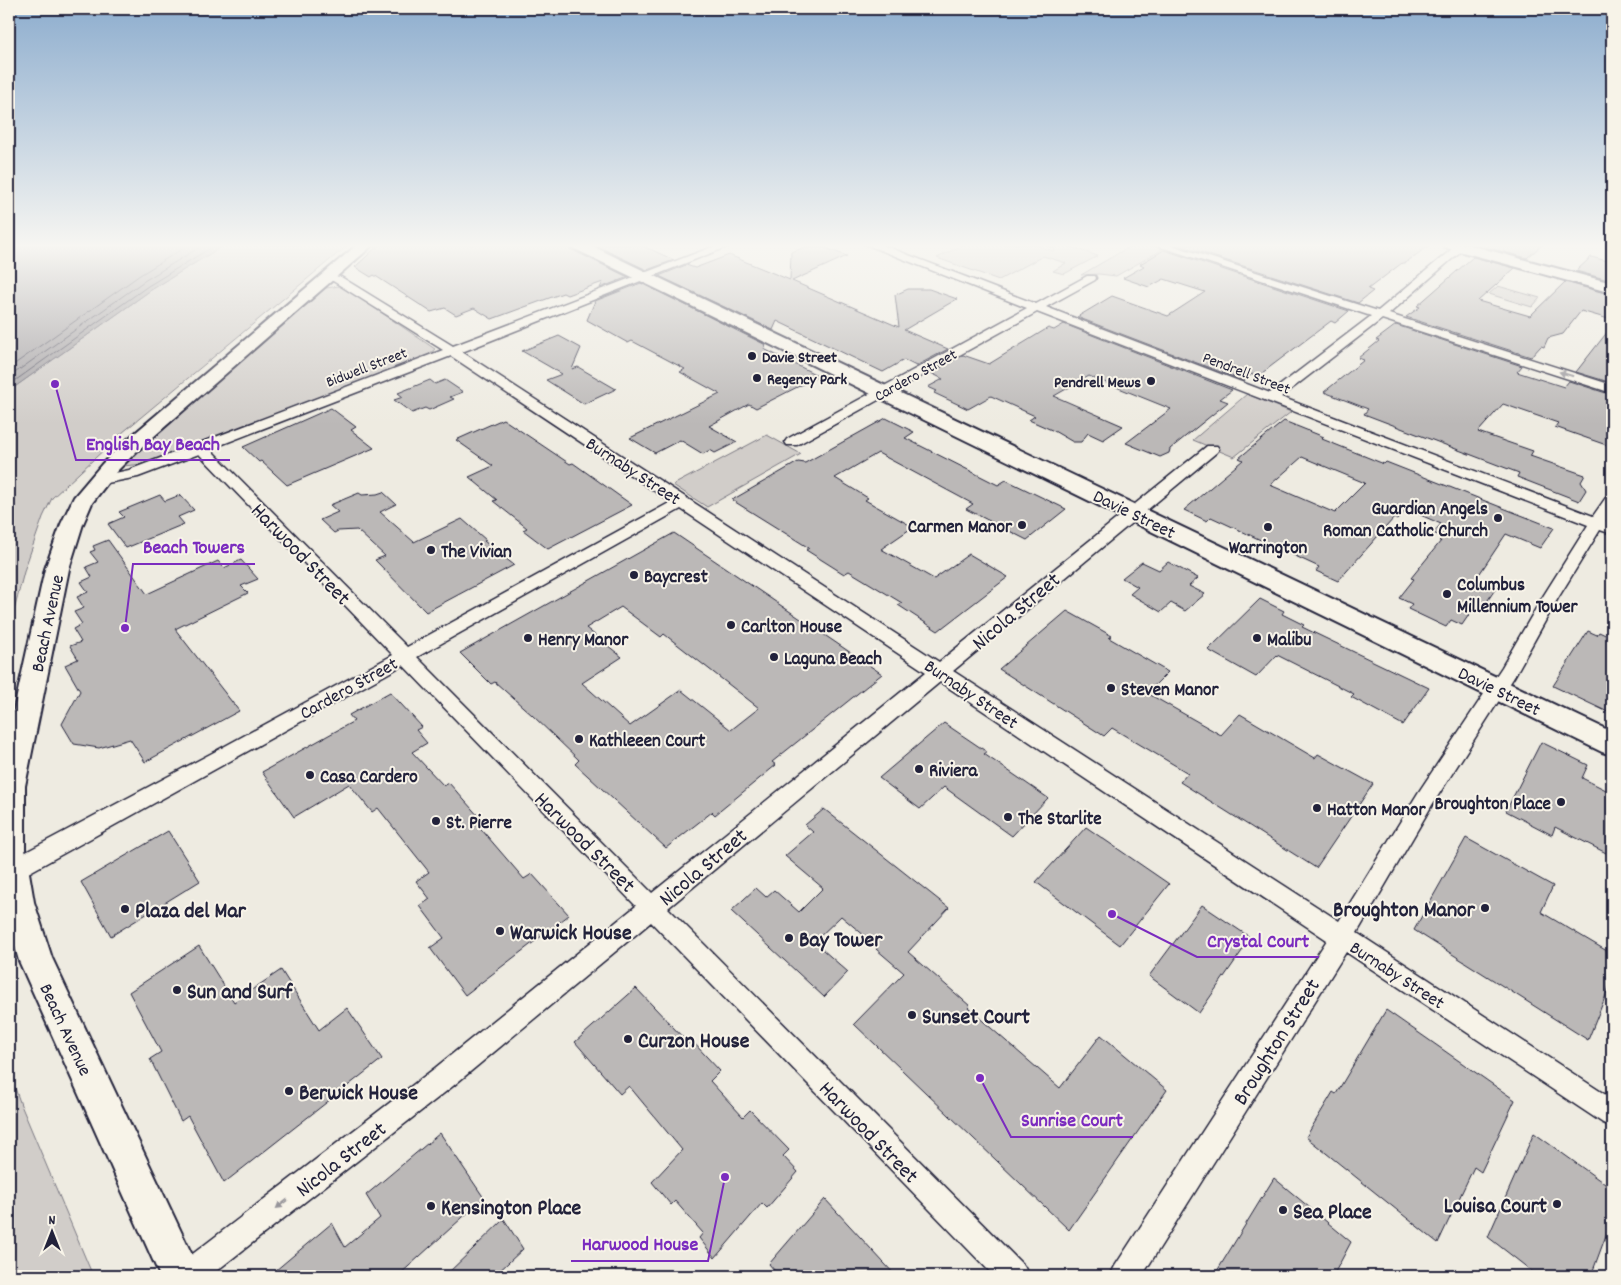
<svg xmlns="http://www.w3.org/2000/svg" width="1621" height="1285" viewBox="0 0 1621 1285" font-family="Dekko,sans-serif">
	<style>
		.green { fill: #d1cdc9; stroke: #7a7882 }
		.water { fill: #a6a3a6; stroke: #716f7b }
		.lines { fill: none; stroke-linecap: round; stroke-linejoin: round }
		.shore { stroke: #575666; stroke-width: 1 }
		.building { fill: #bbb8b7; stroke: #22223b; fill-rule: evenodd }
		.street-casing { stroke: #22223b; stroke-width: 3 }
		.secondary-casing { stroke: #22223b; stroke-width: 4 }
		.street { fill: #f7f3e8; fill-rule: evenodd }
		.secondary { fill: #f7f3e8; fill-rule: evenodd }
		.oneway { fill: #97959a }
		.poi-dot { fill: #22223b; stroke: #f7f3e8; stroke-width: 2 }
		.labels { text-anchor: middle; stroke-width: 4; stroke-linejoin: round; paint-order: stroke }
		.far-poi-label { font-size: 16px; font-weight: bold; fill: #22223b; stroke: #f7f3e8; text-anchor: start }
		.far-street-label { font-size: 16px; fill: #22223b; stroke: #f7f3e8 }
		.street-label { font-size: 19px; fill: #22223b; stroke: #f7f3e8 }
		.poi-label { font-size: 19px; font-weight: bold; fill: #22223b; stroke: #f7f3e8; text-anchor: start }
		.near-street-label { font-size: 22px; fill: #22223b; stroke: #f7f3e8 }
		.near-poi-label { font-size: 22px; font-weight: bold; fill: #22223b; stroke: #f7f3e8; text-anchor: start }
		.leader { fill: none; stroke: #7b2cbf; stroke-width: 2 }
		.callout-dot { fill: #7b2cbf; stroke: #f7f3e8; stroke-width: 2 }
		.callout-label { font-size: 20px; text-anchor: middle; font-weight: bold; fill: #7b2cbf; stroke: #f7f3e8; stroke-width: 4; stroke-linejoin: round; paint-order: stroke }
	</style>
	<rect width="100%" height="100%" fill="#eeebe1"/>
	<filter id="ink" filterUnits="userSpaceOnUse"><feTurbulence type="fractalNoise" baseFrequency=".02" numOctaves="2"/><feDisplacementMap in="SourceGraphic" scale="10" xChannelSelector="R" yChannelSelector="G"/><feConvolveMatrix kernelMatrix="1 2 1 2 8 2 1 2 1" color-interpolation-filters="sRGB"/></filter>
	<g filter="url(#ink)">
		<path class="green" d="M226,244L348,245L122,433L52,498L43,517L25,568L9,630V391L151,290Z
			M965,244H1033L1053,251L1055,249L1040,244H1062L1098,256L1064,274L1053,271L1066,263L1043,256L999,280L937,258Z
			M1134,244H1147L1163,249L1116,276L1099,274L1081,275Z
			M339,286L345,288L435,349L428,355L144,464L123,466L140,446L320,291L326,288Z
			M1498,286L1540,298L1532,307L1489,294Z
			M1247,394L1291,412L1234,457L1193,440Z
			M767,435L801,454L707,507L673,485Z
			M9,1071L21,1105L93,1276H9Z"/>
		<path class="water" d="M9,244H226L151,290L9,391Z"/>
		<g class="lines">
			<path class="shore" d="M9,368L140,275L190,244
				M9,377L144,281L205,244
				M9,385L148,286L217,244"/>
		</g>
		<path class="building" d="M380,244H567L570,249L628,277L600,288L603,282L567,295L563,293L492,319L474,308L456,315L445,308L431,312L374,275L371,277L355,267Z
			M593,244H639L674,260L647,270Z
			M1175,244H1431L1405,263H1402L1368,289L1373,291L1358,303Z
			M1488,244H1543L1527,258L1485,247Z
			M805,247H823L847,256L792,281L899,327L895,295L908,289H929L957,299L904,330L948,349L916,366L904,360L883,372L777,321L773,330L659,276L686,265L695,268L729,255L790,280L791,252Z
			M1164,250L1349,311L1335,323L1331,321L1258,376L1252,374L1244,381L1077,317L1112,296L1168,316L1205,292L1164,279L1149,287L1123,278L1144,266L1140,264Z
			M1473,257L1515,268L1478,301L1530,316L1565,282L1612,295V320L1581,311L1563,334L1548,338L1544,347L1541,346L1531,357L1406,317L1420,307L1417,306Z
			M1591,257L1612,262V281L1576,271Z
			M641,283L766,345L764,349L819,376L756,408L749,404L709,426L737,442L715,453L710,450L703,454L680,440L655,453L630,438L720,394L680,372L685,369L632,341L628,343L587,320L595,301Z
			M1064,324L1232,390L1220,399L1228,402L1170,449L1169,453L1160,457L1126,443L1171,409L1089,376L1054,396L1123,426L1103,440L1088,433L1081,442H1073L1054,431L1029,420L1035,416L991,396L968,409L934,393L937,391L928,387L943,379L931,373L963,355L989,364L1048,328L1054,330Z
			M1396,325L1522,366L1517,372L1564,387L1569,381L1612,395V447L1555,427L1558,423L1503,404L1478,432L1533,451L1530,456L1585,475L1581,482L1586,490L1579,501L1517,477L1519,473L1364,414L1368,409L1324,392L1364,360L1358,358L1379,341L1376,340Z
			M1612,326V383L1576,372Z
			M559,336L581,348L572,369L578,367L616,389L584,404L546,380L562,374L522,351Z
			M430,380L435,384L445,380L463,392L450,397L454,399L429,410L425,408L412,413L394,400L403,397L398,393Z
			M331,408L356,427L351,430L374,448L287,485L261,461L259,462L243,447Z
			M886,418L914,432L905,438L998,485L1006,480L1066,509L1027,540L966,509L973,504L878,453L835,478L868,498L865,500L913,527L881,549L934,579L969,554L1008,577L938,631L898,605L902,603L849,571L844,574L806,550L809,548L732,500L798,462L805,463Z
			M503,419L570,464L573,463L632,505L548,549L523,530L527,528L493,501L497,500L469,477L493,466L456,440Z
			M1284,421L1324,437L1322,439L1384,464L1386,462L1554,528L1540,548L1506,534L1476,579L1496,588L1484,606L1477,603L1462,625L1451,620L1446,627L1408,609L1412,604L1399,598L1414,579L1411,578L1441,541H1439L1443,537L1433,533L1441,524L1407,509L1397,520L1394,518L1338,581L1316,571L1319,567L1211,517L1207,521L1184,510L1243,460L1239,458ZM1302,457L1365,483L1335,513L1270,485Z
			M383,492L396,504L380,512L414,542L462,519L486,540L484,541L514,565L426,612L375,560L385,556L357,530L338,531L334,533L320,520L338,512L330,505L359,493L362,495L377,494Z
			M160,495L165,501L180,495L194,510L178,517L184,524L126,548L108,524L124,517L119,512Z
			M674,533L882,674L772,762L776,765L715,815L712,812L666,848L575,764L579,760L532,715L495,682L491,684L460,653ZM621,607L661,637L664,634L759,708L731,730L681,690L630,726L582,683L622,657L586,628Z
			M108,540L147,594L218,561L224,568L241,560L258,579L241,586L248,593L175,629L239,711L145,762L130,739L99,748L74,744L62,724L80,691L65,665L78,659L70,646L81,642L73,629L82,624L74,612L84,608L77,597L88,592L81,582L92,577L86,567L98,562L90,552L95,550L93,546Z
			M1142,562L1159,570L1168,562L1198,578L1189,586L1205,594L1185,611L1171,603L1161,612L1130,594L1138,587L1122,578Z
			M1260,599L1284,611L1282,614L1304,625L1302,627L1429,688L1403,725L1351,697L1354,694L1277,655L1256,677L1208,650Z
			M1067,611L1112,636L1109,638L1168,672L1147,693L1221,735L1240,714L1315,758L1318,754L1373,784L1316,868L1180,782L1188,773L1112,728L1104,736L999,669Z
			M1588,631L1597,635L1599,632L1612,638V714L1553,686Z
			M390,692L422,727L416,730L427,743L412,752L444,786L449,783L480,818L475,822L524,879L532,874L569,915L465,995L430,948L444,938L420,906L430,899L416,881L429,872L378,808L372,812L349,784L294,817L262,772L354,721L349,715Z
			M944,723L987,752L984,754L1048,798L1012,836L944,787L920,809L879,778Z
			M1541,742L1588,765L1582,778L1612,793V856L1555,827L1552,835L1506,811Z
			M824,809L949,908L908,952L970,1006L968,1008L1060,1088L1101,1035L1167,1090L1069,1230L854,1024L904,973L876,949L878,947L841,916L814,942L848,972L824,997L731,911L756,888L766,897L774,890L799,912L823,888L785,856L813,832L805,825Z
			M1086,827L1169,884L1120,945L1036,882Z
			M168,831L200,881L111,936L81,882Z
			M1466,838L1553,886L1541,912L1612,954V980L1588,1040L1414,930Z
			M1202,905L1251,938L1199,1013L1149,976Z
			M199,946L234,1002L281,970L319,1030L347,1008L382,1059L224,1183L188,1116L181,1121L150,1059L161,1052L129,992Z
			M636,988L689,1044L692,1041L720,1071L710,1081L743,1117L750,1110L789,1150L783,1156L798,1172L767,1208L762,1203L715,1258L699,1238L703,1233L675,1201L671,1205L652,1182L682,1150L629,1086L620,1094L575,1042Z
			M1386,1010L1515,1100L1481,1172L1474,1167L1438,1243L1306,1137L1333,1092L1336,1094Z
			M440,1133L484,1198L398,1276H269L332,1223L345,1247L380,1218L366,1195Z
			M1534,1133L1612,1189V1219L1591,1276H1538L1488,1237Z
			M1274,1178L1351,1242L1333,1276H1214Z
			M825,1199L896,1276H779L769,1264Z
			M504,1219L523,1249L494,1276H445Z"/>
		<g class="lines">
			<g class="street-casing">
				<path id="street" d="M720,244H734L462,352L939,662L1207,446H1217L1219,449L1217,452L953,671L1339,921L1418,793L1502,667L1542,598L1588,525L1037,312L797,445H787L785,442L787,439L1027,308L865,244H880L1036,304L1087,276H1095L1096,278L1095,280L1046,307L1270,393L1371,316L1152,244H1168L1378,311L1458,244H1469L1389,314L1612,385V393L1382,319L1281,397L1593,516L1607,496L1612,495V511L1606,521L1612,524V534L1600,530L1558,598L1514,677L1432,805L1357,933L1612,1099V1127L1603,1123L1346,952L1142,1276H1110L1115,1266L1327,940L940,682L668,908L1024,1266L1029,1276H994L651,922L453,1086L210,1276H172L177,1266L435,1068L636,906L403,665L21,877L13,880L9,878V861L216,751L393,655L199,454L138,477L97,485L92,484L90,481L92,478L129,470L443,350L333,281L325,279L324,277L325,275L341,277L453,346ZM451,356L671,502L407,647L210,449ZM681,509L926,672L652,893L417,657Z"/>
			</g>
			<g class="secondary-casing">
				<path id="secondary" d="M358,244H374L136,452L116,472L92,503L83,524L69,569L25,786V849L34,902L52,958L202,1276H160L19,961L9,925V732L45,569L61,524L74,497L102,464L122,444Z
					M569,244H588L1612,732V755L1602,752L571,247Z
					M1442,244H1466L1612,283V293L1444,247Z"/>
			</g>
			<use href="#street" class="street"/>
			<use href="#secondary" class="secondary"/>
		</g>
		<defs><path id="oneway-solid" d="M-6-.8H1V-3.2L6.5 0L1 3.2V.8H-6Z" transform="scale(1.25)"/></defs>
		<g class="oneway">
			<use href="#oneway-solid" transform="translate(1566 374) rotate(-162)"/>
			<use href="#oneway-solid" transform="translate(282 1204) rotate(142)"/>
		</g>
	</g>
	<linearGradient id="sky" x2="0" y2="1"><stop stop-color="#8dadce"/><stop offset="0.58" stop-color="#f7f6f2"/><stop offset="1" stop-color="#f7f6f2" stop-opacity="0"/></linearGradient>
	<rect width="1621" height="424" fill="url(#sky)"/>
	<g class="poi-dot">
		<circle cx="752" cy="356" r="5"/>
		<circle cx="757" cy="378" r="5"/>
		<circle cx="1151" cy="381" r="5"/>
		<circle cx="1498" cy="518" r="5"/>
		<circle cx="1022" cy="525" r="5"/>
		<circle cx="1268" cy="527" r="5"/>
		<circle cx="431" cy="550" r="5"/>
		<circle cx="634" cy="575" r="5"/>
		<circle cx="1447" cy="594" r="5"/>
		<circle cx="731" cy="625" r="5"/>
		<circle cx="528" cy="638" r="5"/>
		<circle cx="1257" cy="638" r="5"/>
		<circle cx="774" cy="657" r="5"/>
		<circle cx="1111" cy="688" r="5"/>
		<circle cx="579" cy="739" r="5"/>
		<circle cx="919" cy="769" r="5"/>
		<circle cx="310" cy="775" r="5"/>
		<circle cx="1561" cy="802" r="5"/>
		<circle cx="1317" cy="808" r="5"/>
		<circle cx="1008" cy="817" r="5"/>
		<circle cx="436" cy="821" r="5"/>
		<circle cx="1485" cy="908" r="5"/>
		<circle cx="125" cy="909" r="5"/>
		<circle cx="500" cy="931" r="5"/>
		<circle cx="789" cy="938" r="5"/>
		<circle cx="177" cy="990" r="5"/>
		<circle cx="912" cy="1015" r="5"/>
		<circle cx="628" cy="1039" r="5"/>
		<circle cx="289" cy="1091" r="5"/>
		<circle cx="1557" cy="1204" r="5"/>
		<circle cx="431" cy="1206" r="5"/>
		<circle cx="1283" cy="1210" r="5"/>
	</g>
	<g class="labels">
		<g class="far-poi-label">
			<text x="762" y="362">Davie Street</text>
			<text x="767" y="384">Regency Park</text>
			<text x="1141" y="387" text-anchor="end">Pendrell Mews</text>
		</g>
		<g class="far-street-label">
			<text transform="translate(366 366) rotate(-21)" y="6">Bidwell Street</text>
			<text transform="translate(1247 372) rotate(21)" y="6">Pendrell Street</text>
			<text transform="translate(915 374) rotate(-29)" y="6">Cardero Street</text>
		</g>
		<g class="street-label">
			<text transform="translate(634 470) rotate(33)" y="7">Burnaby Street</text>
			<text transform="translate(1135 513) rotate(26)" y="7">Davie Street</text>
			<text transform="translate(46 623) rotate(-78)" y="7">Beach Avenue</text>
			<text transform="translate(348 687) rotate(-29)" y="7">Cardero Street</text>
			<text transform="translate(1500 690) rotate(26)" y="7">Davie Street</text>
			<text transform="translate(972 693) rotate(34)" y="7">Burnaby Street</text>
			<text transform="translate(1398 974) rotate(33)" y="7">Burnaby Street</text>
			<text transform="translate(67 1029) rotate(65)" y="7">Beach Avenue</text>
		</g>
		<g class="poi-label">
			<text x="1488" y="514" text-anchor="end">Guardian Angels<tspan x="1488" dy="22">Roman Catholic Church</tspan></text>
			<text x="1012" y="532" text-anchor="end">Carmen Manor</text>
			<text x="1268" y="553" text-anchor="middle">Warrington</text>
			<text x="441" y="557">The Vivian</text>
			<text x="644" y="582">Baycrest</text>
			<text x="1457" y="590">Columbus<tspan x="1457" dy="22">Millennium Tower</tspan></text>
			<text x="741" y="632">Carlton House</text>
			<text x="538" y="645">Henry Manor</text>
			<text x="1267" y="645">Malibu</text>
			<text x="784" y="664">Laguna Beach</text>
			<text x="1121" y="695">Steven Manor</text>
			<text x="589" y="746">Kathleeen Court</text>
			<text x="929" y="776">Riviera</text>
			<text x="320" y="782">Casa Cardero</text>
			<text x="1551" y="809" text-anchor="end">Broughton Place</text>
			<text x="1327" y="815">Hatton Manor</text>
			<text x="1018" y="824">The Starlite</text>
			<text x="446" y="828">St. Pierre</text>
		</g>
		<g class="near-street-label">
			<text transform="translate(302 553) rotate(46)" y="8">Harwood Street</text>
			<text transform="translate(1015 610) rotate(-40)" y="8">Nicola Street</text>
			<text transform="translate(586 841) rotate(45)" y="8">Harwood Street</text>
			<text transform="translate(702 866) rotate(-40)" y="8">Nicola Street</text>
			<text transform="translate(1275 1041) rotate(-58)" y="8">Broughton Street</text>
			<text transform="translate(870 1131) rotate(46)" y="8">Harwood Street</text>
			<text transform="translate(340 1158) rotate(-38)" y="8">Nicola Street</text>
		</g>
		<g class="near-poi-label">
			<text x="1475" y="916" text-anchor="end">Broughton Manor</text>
			<text x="135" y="917">Plaza del Mar</text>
			<text x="510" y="939">Warwick House</text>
			<text x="799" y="946">Bay Tower</text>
			<text x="187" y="998">Sun and Surf</text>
			<text x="922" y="1023">Sunset Court</text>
			<text x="638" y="1047">Curzon House</text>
			<text x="299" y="1099">Berwick House</text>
			<text x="1547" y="1212" text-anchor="end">Louisa Court</text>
			<text x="441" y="1214">Kensington Place</text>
			<text x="1293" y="1218">Sea Place</text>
		</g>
	</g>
	<path class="leader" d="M55 384L76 460H230M125 628L133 564H255M1112 914L1197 957H1319M980 1078L1011 1137H1133M725 1177L708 1261H571"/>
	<g class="callout-dot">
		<circle cx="55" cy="384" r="5"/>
		<circle cx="125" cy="628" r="5"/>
		<circle cx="1112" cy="914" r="5"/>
		<circle cx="980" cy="1078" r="5"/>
		<circle cx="725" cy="1177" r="5"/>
	</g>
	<g class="callout-label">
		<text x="153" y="450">English Bay Beach</text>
		<text x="194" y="553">Beach Towers</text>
		<text x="1258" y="947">Crystal Court</text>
		<text x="1072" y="1126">Sunrise Court</text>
		<text x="640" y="1250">Harwood House</text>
	</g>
	<rect width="1621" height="1285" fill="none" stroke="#f7f3e8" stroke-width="30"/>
	<rect x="15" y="15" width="1591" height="1255" fill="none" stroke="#22223b" stroke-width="2" filter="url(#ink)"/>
	<g transform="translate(52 1232)" stroke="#f7f3e8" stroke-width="4" paint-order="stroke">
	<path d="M0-4L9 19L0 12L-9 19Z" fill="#22223b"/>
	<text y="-8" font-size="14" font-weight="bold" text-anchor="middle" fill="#22223b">N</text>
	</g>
</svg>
